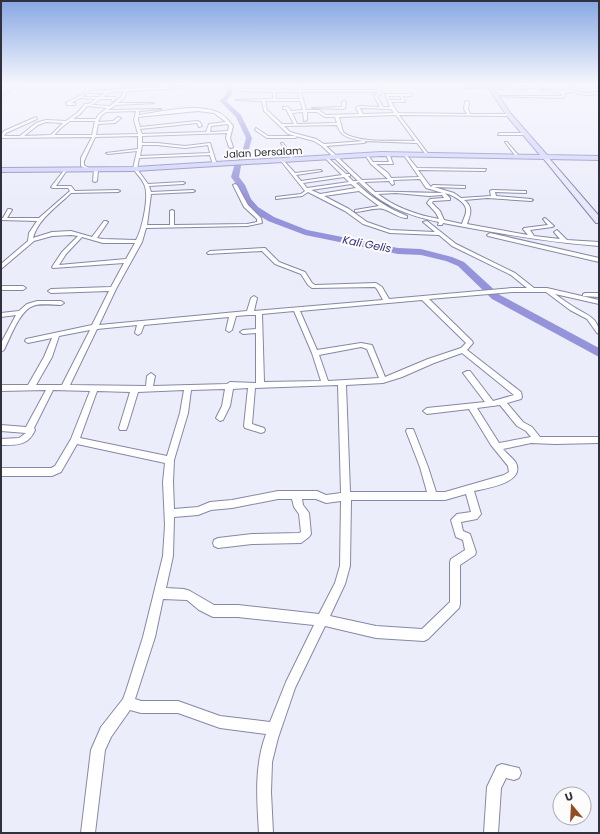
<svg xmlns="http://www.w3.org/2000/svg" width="600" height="834" viewBox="0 0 600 834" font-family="Poppins,sans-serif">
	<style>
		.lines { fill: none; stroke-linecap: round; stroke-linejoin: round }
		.river { fill: #9594db; fill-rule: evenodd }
		.minor-casing { stroke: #8687a6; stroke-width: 2 }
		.secondary-casing { stroke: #8687a6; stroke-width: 2 }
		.primary-casing { stroke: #8686b8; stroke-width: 2 }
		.minor { fill: #fff; fill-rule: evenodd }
		.secondary { fill: #e8e8fd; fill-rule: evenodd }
		.primary { fill: #d1d2fb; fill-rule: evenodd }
		.labels { text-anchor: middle; stroke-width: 4; stroke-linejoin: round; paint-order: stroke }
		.far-street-label { font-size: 10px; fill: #31313e; stroke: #fcfcfc }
		.far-water-label { font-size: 11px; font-style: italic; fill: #392e80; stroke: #fcfcfc }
	</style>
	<rect width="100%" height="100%" fill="#ecedfb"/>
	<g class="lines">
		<path class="river" d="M226,84H231L232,87V94L226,101L241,115L252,138L249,149L242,160L239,177L245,185L251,199L258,207L274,217L307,230L398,248L421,249L452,257L464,262L500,295L599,348V357L492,299L458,266L446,261L421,255L398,254L305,235L268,221L252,211L244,202L237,185L231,177L236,160L243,149L246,138L236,117L220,101L226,94L228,87Z"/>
		<g class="minor-casing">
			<path id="minor" d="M18,84H21L1,97V95Z
				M124,84H126L127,89L185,86L192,84L186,88L127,91L124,98L118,103H154L116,105L108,110L161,109L139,111V115C161,112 195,103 217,112C224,114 229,121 233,126L230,138L233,147L231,148L229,147L226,138L227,133L142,136V143H157L185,146L210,143L217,165L215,166L213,165L210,155L139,158L137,169L148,184L183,182L185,183L183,184L149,186L151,192L193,190L195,191L193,192L151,194L147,225H170V211L172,210L174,211V225L247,224L257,222V219L244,207L233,185L235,184L237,185L248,205L261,218L262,223L247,226L146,228L142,242L116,289L99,325L247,311L251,298L254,296L257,298L254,311L383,300L377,289L375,287L312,288L308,285L301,274L275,264L262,251L208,254L207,253L210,251L265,248L279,262L305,272L312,283L315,285L376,283L382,287L389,299L512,288H527L511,275L452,246L439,235L390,233L363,224L345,211L308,192L302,196L276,199V197L301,194L305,191L281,161L283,160L295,173L320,170L322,171L296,175L301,181L342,175L326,159L327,157L346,174H350V176H348L353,181H358L322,146L314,141L288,134L264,111L262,101L236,100L273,99V92L242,91L243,89L298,90L297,84H299L301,90H378L375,84H378L382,93L377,96L383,107H390L385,94H412L411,96H403L405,102H391L398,113L467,114L464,109L465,102L467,101L469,102L468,109L470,114H510L509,116L399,115L429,155L427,156L417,143L364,141L366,142L364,143L326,146L362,180L388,179L371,164L365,155L367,154L373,162H389L386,154L389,153L393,164H376L388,173L391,178L419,177L403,154L405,153L417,168L486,169L485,171L418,170L430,186L431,187L433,185L465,186V188H463L434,187L454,193L461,198L491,196L490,191L492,190L524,191H526V193L495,192L496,196L531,199L533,200L531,201L487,198L464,200C474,207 470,215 467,224L528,235L523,229L524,228L548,225L543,219L545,218L554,226L552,227L530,230L534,236L560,239L554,232L557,230L567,240L599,242V246C547,242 495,233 443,223L442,225H438L439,222C406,215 383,206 359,182L356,183C371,197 387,208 407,216V218C398,218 391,211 383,209C376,207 363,212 355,212V210L379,206L359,191L324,196L349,209L367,222L390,230L435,232L423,222L427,221L456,244L515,273L534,288H547L599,300V304L555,294C561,298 567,303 574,307C586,315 599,317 599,334L597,333L587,319L570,310L546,292H512L429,299L472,341L473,343L467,350L521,392L522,397L521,399L507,403L523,422L532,427L540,437H599V443L555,444L531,443L503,449C507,454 513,458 516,463C525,483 487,488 474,491L481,514L477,519L461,522L463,531L470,534L476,552L475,555L460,565V604L459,608L428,639L424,641L376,638L325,626L295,688L278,738L272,762L271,792L273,833H259C257,800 254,766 266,734L220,728L178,713H141L130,710L111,737L105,750L95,833H81L91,750L101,727L123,699L126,691L143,637L163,556L165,525L163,482L165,463L77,444L61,472L52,476H1V468H51L55,466L71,439L90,391L53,390L34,428L35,430C28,446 17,445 1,445V439L19,438L26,433L1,431V425L26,427L46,390L1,391V385H28L44,357L52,338L28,343L25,341L26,339L92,325L109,291L51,293L48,291L51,289L111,287L124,263L53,268L52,267L62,252L78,236L71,235L52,236L34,241L1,269V264L28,241L29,233L37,221L1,220V218H3L8,209H10L12,210L7,218H39L70,191L68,188H53L51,187L65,169L67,170L56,186H71L75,191L118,190L120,191L118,192L71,193C58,206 38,219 33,238L52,232L71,231L92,237L104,221H106L108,222L97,238L103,239L136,240C142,230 150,195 144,184C142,179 137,174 133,169L137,151L108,154L106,153L138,149V136L95,137L84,161V165L92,170L90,171L81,166V158L92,137L1,138V135L4,131L36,117L37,119L6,133L4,136H20L36,123L46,120L66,121L77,113L85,104H89L96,99L80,98L71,103H75V105H67L66,103L83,94L85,95L82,97H99L105,93H89L90,91L125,89ZM124,91L121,97L110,106L92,105L100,99H112V101H114L115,97H103L110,92ZM276,92H298L300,99H276ZM301,92H379L374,96L380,107L359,106L356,108L359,114L326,115L319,110H306ZM388,96H400L402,100H390ZM265,101H300L303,110L291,111L288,107H283V109H286L294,124H282L267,110ZM87,106L107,108L98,115L96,119H73L79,115ZM360,108L391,109L394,113L363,114ZM136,111L134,120L138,134L96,135L98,124L115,123L121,118L118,117L113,121L98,122L101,116L106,112ZM198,111L214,113L226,122L209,124L206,132L142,134L140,129L197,123L199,127L202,126L200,122L197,121L140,127L138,120V117ZM303,112L304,121L307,120V112H317L325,117H335L337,123L297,124L292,113ZM396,115L415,141C397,140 357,144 343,132L339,117ZM70,121H95L92,135H54L62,127ZM46,122L63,123L51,135L24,136L38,125ZM228,124L229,126L228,131L210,132L211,126ZM337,125C341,138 352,139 364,141L324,144L316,139L290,132L284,126ZM142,145H157L185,148L208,145L210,153L140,156ZM344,177L349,182L307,188L303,183ZM420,179L426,188L443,193C420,193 398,191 375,192L364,182L389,181L392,185L394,184L393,180ZM351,184L356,188L320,194L311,190ZM396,193L429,196L442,195L444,198L430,199L427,203L436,213L439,219C417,215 396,208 378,194ZM445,193C452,195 467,202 466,211C466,215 463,220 462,224L444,220L440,211L432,203L433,201L450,200V198ZM82,237L103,243H135L126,259L59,265L66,254ZM422,300L466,343L461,348L428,359L385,377L372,345L361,343L317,350L300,311ZM294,311L312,353L321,381L264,382L262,314ZM248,315H256V329L243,330L240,332L243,334L256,333V383L230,382L227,384L153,386L155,376L151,373L147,376L146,386L70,385L97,329L137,325L135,333L138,335L141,333L144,325L229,317L226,330L229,332L232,330L236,316ZM90,330L62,385H36L52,357L59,336ZM361,347L367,349L379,378L328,381L319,355ZM462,353L514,395L493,401L470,371H467L463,373L485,402L427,408L423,411L427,414L469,409L491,445L508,466L509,472L504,475L445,492H436L428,467L414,431L413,429H407L406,431L420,467L427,492H350L346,385L383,383L402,377L434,363ZM338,385L341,493L326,495L317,491H278L232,500L210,502L198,507L174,509L173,482L174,460L188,413L191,390L225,389L222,406L216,418L220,421L223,420L230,406L233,389L248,388L244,426L245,428L261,433L264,432L265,430L264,428L252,424L255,388ZM184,390L180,413L167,456L80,438L97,391L130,392L119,428L120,430H126L127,428L138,392ZM500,405L517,426L526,431L531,437L499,443L477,408ZM466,494L471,512L457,514L451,520L456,537L463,540L465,550L451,559L450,562V602L422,629L376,626L330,616L345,584L350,566L351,500H445ZM278,499H292L294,507L299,514L301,532L299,533L252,534L218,538L214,540L213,543L214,546L218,548L252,544L301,543L309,537L311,534L309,513L303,505L302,499H316L326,503L341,501L340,566L335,583L319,614L238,605H214L190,591L184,589L166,588L173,556L174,517L198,515L211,510L232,508ZM163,599L187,600L199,610L213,617H238L314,625L286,682L270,722L220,716L178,701H141L135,699L155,637Z
				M566,84H569L573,91L586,93L599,92V94L586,95L571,92L564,93L565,96L563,98L495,96H562L561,93L540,89L562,91L570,90Z
				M592,84L599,86V88H598Z
				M539,85L540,87L519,89L465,88L519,87Z
				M344,101L346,102L345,108L343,109L312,108L342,107V102Z
				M256,128L268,136H295L297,137L295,138H267L255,130Z
				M499,133H524L526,134L524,135H498Z
				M505,142H507L519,156V158H517Z
				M281,143H283L295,161H293Z
				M96,169L98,170L97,181L95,182L93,181L94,170Z
				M490,233L599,258V262L488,236L487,235Z
				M1,286H23L26,288L23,290H1Z
				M585,293H599V297L583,296V294Z
				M37,301H61L64,303L61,305C52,305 41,303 33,306C20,310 10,338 4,350L1,352V343L16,315L1,317V313L19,311L27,304Z
				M502,764L519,768L521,773L519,778L514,780L506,778L501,788L498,833H484L487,787L497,766Z"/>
		</g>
		<g class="secondary-casing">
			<path id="secondary" d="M543,156H547L599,216V223H596L543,158Z"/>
		</g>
		<g class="primary-casing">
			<path id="primary" d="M486,84H490L511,114L547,155L599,156V160L381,156L135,171L1,172V168L135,167L381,152L540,155L507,116Z"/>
		</g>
		<use href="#minor" class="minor"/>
		<use href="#secondary" class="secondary"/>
		<use href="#primary" class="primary"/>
	</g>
	<linearGradient id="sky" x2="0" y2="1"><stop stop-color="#87a7e3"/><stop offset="0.42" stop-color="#f6f7fd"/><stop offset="1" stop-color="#f6f7fd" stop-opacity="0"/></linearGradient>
	<rect width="600" height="201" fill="url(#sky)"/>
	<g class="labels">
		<g class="far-street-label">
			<text transform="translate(263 152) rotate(-3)" y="4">Jalan Dersalam</text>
		</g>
		<g class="far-water-label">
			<text transform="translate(367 244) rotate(11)" y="4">Kali Gelis</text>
		</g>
	</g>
	<rect width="600" height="834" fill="none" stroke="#31313e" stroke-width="4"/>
	<g transform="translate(572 806) rotate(342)"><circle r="19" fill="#fcfcfc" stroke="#ababb0"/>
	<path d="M0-3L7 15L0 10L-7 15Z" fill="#924d22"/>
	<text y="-6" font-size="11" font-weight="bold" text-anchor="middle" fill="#31313e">U</text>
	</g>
</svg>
